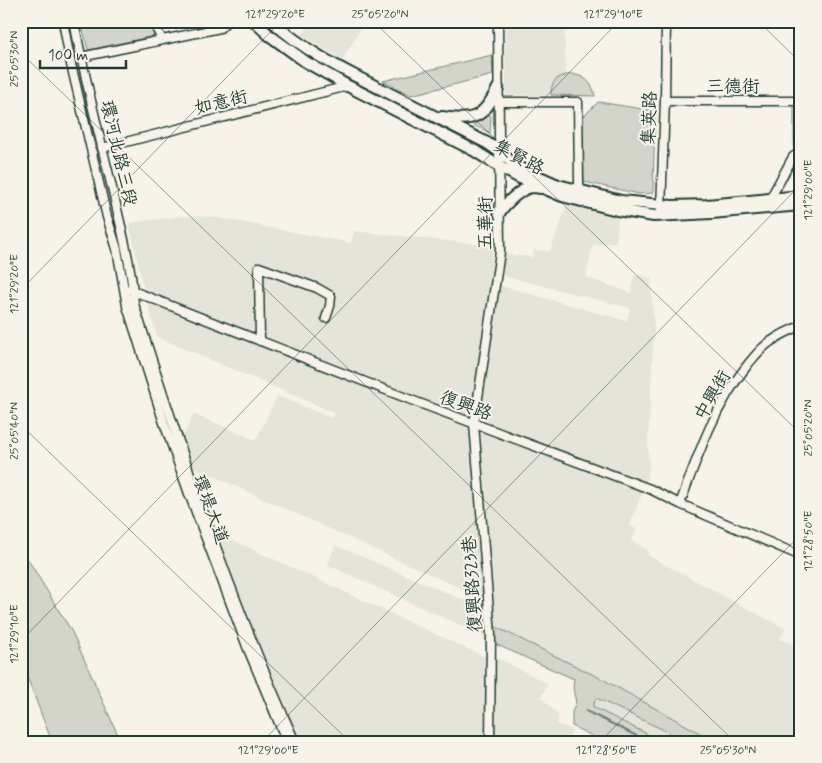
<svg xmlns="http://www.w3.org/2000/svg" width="822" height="763" viewBox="0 0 822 763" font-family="Mynerve,'LXGW WenKai TC',sans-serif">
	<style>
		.built { fill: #e5e4d9 }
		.green { fill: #d3d5ca; stroke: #79897f }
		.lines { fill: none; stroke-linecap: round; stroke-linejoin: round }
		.stream { stroke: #6f8077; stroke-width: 2 }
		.minor-casing { stroke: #1f3d34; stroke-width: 11 }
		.major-casing { stroke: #1f3d34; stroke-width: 14 }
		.minor { stroke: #f7f3e8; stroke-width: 8 }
		.major { stroke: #f7f3e8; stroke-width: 10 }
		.ticks { fill: none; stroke: #1f3d34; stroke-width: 1; stroke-opacity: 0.45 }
		.labels { text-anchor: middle; stroke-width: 4; stroke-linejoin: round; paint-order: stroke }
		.street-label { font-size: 18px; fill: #1f3d34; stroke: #f7f3e8 }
		.neatline { fill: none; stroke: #1f3d34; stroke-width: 2 }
		.ticks-label { font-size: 12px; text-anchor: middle; fill: #1f3d34 }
	</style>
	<rect width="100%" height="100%" fill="#f7f3e8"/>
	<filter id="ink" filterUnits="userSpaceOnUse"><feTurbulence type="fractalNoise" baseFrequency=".02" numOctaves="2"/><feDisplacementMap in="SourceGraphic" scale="10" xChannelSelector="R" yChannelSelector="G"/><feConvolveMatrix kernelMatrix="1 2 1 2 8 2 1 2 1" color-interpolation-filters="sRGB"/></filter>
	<g filter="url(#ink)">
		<path class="built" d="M313,21H347L360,30L342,60L302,35Z
			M507,21H564L566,75L557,79L552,85L551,95H506L505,25Z
			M567,205L618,218L616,242L593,245L586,277L631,293L634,275L651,278L654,330L648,446L649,468L646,483L630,525L637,530L631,540L649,551L647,555L786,629L780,639L801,648V742H716L604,680L494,626L496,657L548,684L541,697L559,716L557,724L573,730L567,742H299L251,625L217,533L487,658L484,636L328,565L335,545L482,608V598L193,467L183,438L193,414L256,440L277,396L332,418L335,413L157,337L145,294L129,223L182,216L214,217L351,243L354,231L485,245L493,247L491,283L627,321L630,308L500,275L501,255L504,254L532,257L534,250L550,251Z
			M595,698L689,742H663L593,707Z"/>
		<path class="green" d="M85,21H147L154,36L88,50L81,22Z
			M492,55L493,75L411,95L383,81Z
			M571,74C584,75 593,83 595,96L551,95C551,80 557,77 571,74Z
			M598,102L655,111L653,193L639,194L584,182L582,118Z
			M794,105H801V147L794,151Z
			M488,114L491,116L490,133L471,124L472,123L480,120Z
			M21,548L72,632L121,742H52L21,661Z
			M494,626L604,680L716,742H689L596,698L593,707L663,742H604L572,726V712L576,703L573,688L574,679L495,644Z"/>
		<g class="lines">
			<path class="stream" d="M586,711L649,742"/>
			<g class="minor-casing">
				<path id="minor" d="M63,21L70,60L107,217L117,249L127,306L164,423L188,491L248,649L287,742
					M74,21C85,80 100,138 114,196C122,232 132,268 134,304C171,420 209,535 255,648C267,679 281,710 295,742
					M153,21L162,40
					M81,57L220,28L227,21
					M665,101H801
					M499,102H578L579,183L580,191
					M102,148L348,86
					M770,199L793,157L801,152
					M661,209L665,101L666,21
					M130,289L133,291L419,403L650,489L680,504L801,556
					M260,341L259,267L317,288L331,296L330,306L326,318
					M680,504C698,454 715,405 749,363C755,356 762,347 770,342C780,335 790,330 801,326
					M490,742L491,635L474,424L500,252L498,21"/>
			</g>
			<g class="major-casing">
				<path id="major" d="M254,21L269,35L306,62L348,86L475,151L500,167L520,178L562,196L617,210L654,216L712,213L801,205
					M272,21C302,49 339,68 375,86C412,105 450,124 487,143L499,151L517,167L558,185L621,201L672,206L707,205L801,196
					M442,117C474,122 483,118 498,88
					M499,213C505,204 521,188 532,187C535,187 537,187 540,188"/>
			</g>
			<use href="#minor" class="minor"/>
			<use href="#major" class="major"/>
		</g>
	</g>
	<path class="ticks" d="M373,21L801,434M758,21L801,63M21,53L735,742M21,290L281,21M21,425L350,742M21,641L619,21M262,742L801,184M600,742L801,534"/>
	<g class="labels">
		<g class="street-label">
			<text x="733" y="92">三德街</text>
			<text transform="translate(221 102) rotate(-14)" y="6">如意街</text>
			<text transform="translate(649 118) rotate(-88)" y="6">集英路</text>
			<text transform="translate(119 153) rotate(77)" y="6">環河北路三段</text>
			<text transform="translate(519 157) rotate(28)" y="6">集賢路</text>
			<text transform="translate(485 223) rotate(-90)" y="6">五華街</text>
			<text transform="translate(712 395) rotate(-60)" y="6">中興街</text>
			<text transform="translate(466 405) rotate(20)" y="6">復興路</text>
			<text transform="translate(211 509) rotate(70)" y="6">環堤大道</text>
			<text transform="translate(472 584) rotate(-94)" y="6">復興路323巷</text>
		</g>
	</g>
	<rect width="822" height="763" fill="none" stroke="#f7f3e8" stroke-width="55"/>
	<path d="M40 60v8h86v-8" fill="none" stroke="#1f3d34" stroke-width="2.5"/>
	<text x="48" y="60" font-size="15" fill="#1f3d34" stroke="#f7f3e8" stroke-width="4" paint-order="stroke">100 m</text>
	<rect x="28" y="28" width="766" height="708" class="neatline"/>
	<g class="ticks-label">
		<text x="275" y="18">121°29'20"E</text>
		<text x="380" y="18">25°05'20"N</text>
		<text x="613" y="18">121°29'10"E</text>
		<text transform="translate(14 59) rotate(-90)" y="4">25°05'30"N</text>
		<text transform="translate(808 190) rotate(-90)" y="4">121°29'00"E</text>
		<text transform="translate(14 284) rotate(-90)" y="4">121°29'20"E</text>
		<text transform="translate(808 428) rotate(-90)" y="4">25°05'20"N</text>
		<text transform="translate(14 431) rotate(-90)" y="4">25°05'40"N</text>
		<text transform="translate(808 541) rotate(-90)" y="4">121°28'50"E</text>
		<text transform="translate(14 634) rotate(-90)" y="4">121°29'10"E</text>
		<text x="268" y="754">121°29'00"E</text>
		<text x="606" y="754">121°28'50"E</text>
		<text x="728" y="754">25°05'30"N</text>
	</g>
</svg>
